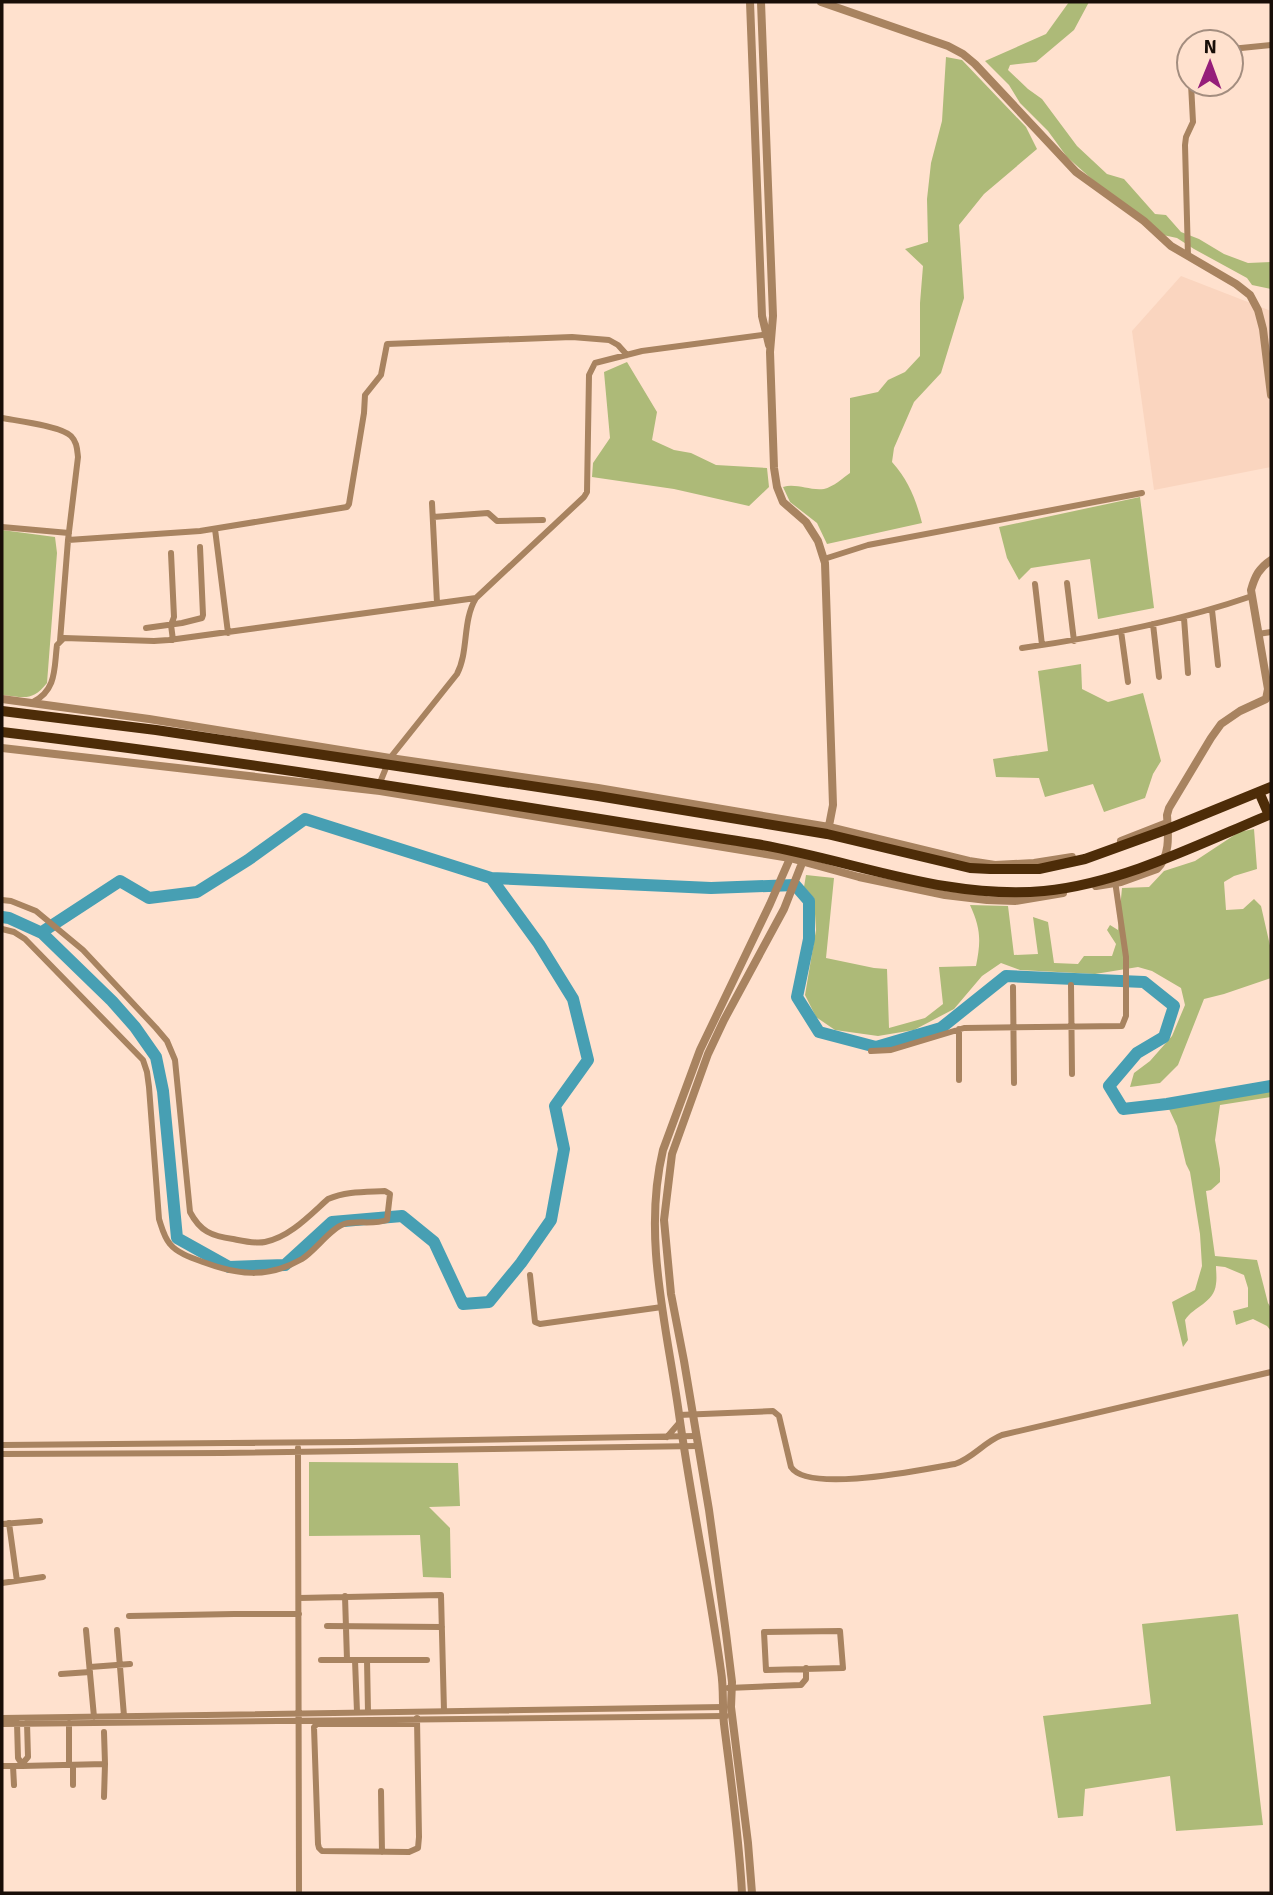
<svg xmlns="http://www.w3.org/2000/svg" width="1273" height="1895" viewBox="0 0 1273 1895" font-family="Signika,sans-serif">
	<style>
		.built { fill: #fad5bf }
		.forest { fill: #adba78 }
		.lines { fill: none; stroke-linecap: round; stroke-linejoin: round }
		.river { stroke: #479fb3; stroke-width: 12 }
		.minor { stroke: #a88360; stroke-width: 6 }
		.tertiary { stroke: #a88360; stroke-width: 8 }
		.trunk { stroke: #4d2c08; stroke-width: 10 }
	</style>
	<rect width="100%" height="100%" fill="#ffe1ce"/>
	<path class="built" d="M1181,276L1271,311V467L1154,490L1132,331Z"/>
	<path class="forest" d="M1069,2H1089L1074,30L1036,62L1010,65L1008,70L1028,89L1042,99L1077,146L1107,174L1124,179L1155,214L1166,215L1181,232L1199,239L1224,254L1248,263L1271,262V289L1252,285L1247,278L1194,249L1177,238L1163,235L1094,181L1067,157L1048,131L1020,103L1009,85L985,61L1046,34Z
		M946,57L962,60L1026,127L1037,149L984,194L959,225L964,298L941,373L914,402L894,448L892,462C909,481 916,500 922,523L827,544L817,523L790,502L783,487C796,483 810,491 824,489C833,487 843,478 850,473V398L878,392L888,380L905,372L920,356V303L923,266L905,249L928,242L927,199L931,163L942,121Z
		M627,362L657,412L652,440L674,450L691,453L716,465L767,468L769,487L749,506L674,489L592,477L593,463L610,438L604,372Z
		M1140,497L1154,608L1098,619L1090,559L1031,568L1019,580L1007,558L999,527Z
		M2,530L55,537L57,553L47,683C32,702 24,697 2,695Z
		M1081,664L1082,689L1108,702L1143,693L1161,761L1153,774L1145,798L1104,812L1093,784L1045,797L1039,778L996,777L993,759L1048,751L1038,671Z
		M1254,829L1257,869L1234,876L1224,882L1226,910L1243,909L1254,899L1261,906L1271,950V978L1224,994L1204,999L1178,1065L1160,1083L1130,1087L1134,1073L1150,1061L1172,1036L1185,1005L1181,988L1152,971L1138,967L1095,974L1020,970L1001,963L982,976L954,1009L914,1030L878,1036L835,1030L816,1017L805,995L816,930L814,898L804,887L806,875L834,878L826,958L874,968L887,969L889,1028L925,1018L943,1004L939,967L976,966C981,941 981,929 970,905L1008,906L1014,955L1038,954L1033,917L1048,922L1054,963L1078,964L1084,956H1112L1116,944L1107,930L1110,925L1118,930L1122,888L1149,887L1164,871L1195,861L1239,832Z
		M1271,1089V1097L1220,1105L1215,1140L1220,1169V1182L1211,1190L1206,1191L1215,1256L1257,1260L1268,1303L1271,1308V1331L1267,1326L1253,1319L1236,1325L1233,1311L1248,1307V1288L1244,1275L1225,1267L1216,1266C1216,1271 1217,1278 1216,1284C1214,1303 1194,1306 1185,1320L1188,1340L1183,1347L1172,1302L1195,1290L1202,1266L1200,1234L1190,1172L1186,1164L1177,1126L1169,1109Z
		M309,1462L458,1463L460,1506L429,1507L450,1528L451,1578L423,1577L420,1535L309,1536Z
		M1238,1614L1263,1825L1176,1831L1170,1776L1085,1789L1083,1816L1058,1818L1043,1716L1151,1704L1142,1624Z"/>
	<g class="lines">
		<path class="river" d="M2,917L9,918L42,933L112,1001L135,1027L156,1057L163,1091L177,1238L229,1267L285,1265L332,1222L402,1216L434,1242L463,1304L489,1302L521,1263L551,1220L564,1149L555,1106L588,1060L573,999L539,944L491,878L711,888L795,885L809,901V939L797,997L819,1032L876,1047L941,1028L1006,976L1144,982L1174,1006L1164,1037L1137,1053L1109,1086L1123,1109L1167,1104L1271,1086
			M42,932L120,881L149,898L197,892L248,860L305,819L491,878"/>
		<path class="minor" d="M1231,49L1271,45
			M1188,256L1185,145L1186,137L1193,122L1191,84
			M2,418C18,421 61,426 71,436C77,442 77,449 78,457L68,540L60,641
			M432,503L437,603
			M433,517L488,513L497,521L543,520
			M2,527L69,533
			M215,529L228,633
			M68,540L200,531L347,507L349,504L364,413L365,395L381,375L387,344L572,337L609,340L618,345L627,355
			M171,553L174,617L171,625L173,640
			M824,559L868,545L1142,493
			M1067,583L1074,641
			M1035,584L1042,645
			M1212,610L1218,665
			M1184,618L1188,673
			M1153,624L1159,677
			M146,628L182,623L202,618L203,615L200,547
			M1121,631L1128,682
			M1258,634L1271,632
			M1022,648C1100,637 1177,622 1252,596
			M33,702C57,690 54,668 57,645L64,638L154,641L169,640L476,598
			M379,785L390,758L457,674C469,651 462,621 476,598L584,497L587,492L589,375L595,363L642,351L770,334
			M2,900L11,901L36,911L83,950L156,1028L167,1041L175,1060L190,1212C200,1231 211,1236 233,1239C243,1241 255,1244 265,1242C290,1237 310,1215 328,1199C346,1191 366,1192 385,1191L390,1194L387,1220C373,1225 357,1220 344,1224C331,1228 315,1251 302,1259C267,1279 238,1275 203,1262C192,1258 177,1253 170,1244C164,1237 162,1228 159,1219L149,1087L147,1072L143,1060L25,939L14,932L2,929
			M1071,985L1072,1074
			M1013,987L1014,1083
			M959,1029V1080
			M871,1051L891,1050L964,1028L1122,1026L1126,1016V957L1115,881
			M530,1275L535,1322L540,1324L662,1307
			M679,1415L773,1411L779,1416L791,1467C808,1494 925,1469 955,1464C973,1458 984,1442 1002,1435L1271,1372
			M667,1437L680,1422
			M2,1445L353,1442L696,1436
			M298,1448L299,1893
			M2,1454L222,1453L698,1446
			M9,1523L17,1581
			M2,1524L40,1521
			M2,1583L43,1577
			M345,1596L347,1660
			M299,1598L441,1595L444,1711
			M129,1616L234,1614H299
			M327,1626L442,1627
			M86,1630L94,1717
			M117,1630L124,1716
			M840,1631L843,1668L766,1670L764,1632Z
			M321,1660H427
			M355,1660L357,1712
			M367,1660L368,1712
			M90,1667L130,1664
			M61,1674L90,1672
			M728,1688L801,1685L806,1679V1668
			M2,1718L724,1707
			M417,1718V1719L419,1837L418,1848L409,1852L322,1851L319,1848L318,1844L314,1727L317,1724H417
			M17,1723L18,1758L22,1764
			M69,1723V1765
			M2,1724L726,1716
			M22,1764V1766L105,1764L104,1732
			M22,1764L28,1757L27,1723
			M73,1765V1785
			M2,1766H13
			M14,1785L13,1766H22
			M381,1791L382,1852
			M104,1797L105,1764"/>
		<path class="tertiary" d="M750,2L762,316L769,345
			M761,2L773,316L770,352L774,468L777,487L783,502L806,522L818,541L825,563L833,805L828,831
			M821,2L948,46L963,54L975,64L1076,172L1144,221L1171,246L1236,284L1250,295L1258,310L1263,329L1271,395
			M2,699L149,719L390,758L598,788L829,827L969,861L995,865L1034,863L1072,857
			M2,748L380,791L790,858L859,877L945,895L987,900L1015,901L1063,893
			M1121,841L1167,823
			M1096,886L1121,882L1157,869C1171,855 1168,833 1167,815L1169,808L1211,738L1221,724L1240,711L1266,699L1268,689L1251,590C1255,576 1259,568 1271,560
			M742,1893C739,1836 731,1781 724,1724C722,1706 724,1689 721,1671C709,1585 691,1500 679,1414C667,1327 642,1237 663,1150L700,1050L770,904L791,856
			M752,1893L748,1843L731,1707L732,1682L726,1633L709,1510L684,1361L671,1294L664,1220L672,1154L708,1054L724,1020L784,909L804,858"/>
		<path class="trunk" d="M2,711L156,730L598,796L827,834L970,868L990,869H1039L1085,859L1168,829L1271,787
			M2,732C254,762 505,804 756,844C852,860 945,900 1044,891C1123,883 1199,844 1271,814
			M1259,792L1269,815"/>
	</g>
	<rect width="1273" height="1895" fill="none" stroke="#180e08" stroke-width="7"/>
	<g transform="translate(1210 63) rotate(1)"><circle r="33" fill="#ffe1ce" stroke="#a38d7f" stroke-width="2"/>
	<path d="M0-5L12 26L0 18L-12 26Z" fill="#951e7a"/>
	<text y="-10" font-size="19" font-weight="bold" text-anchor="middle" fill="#180e08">N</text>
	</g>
</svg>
